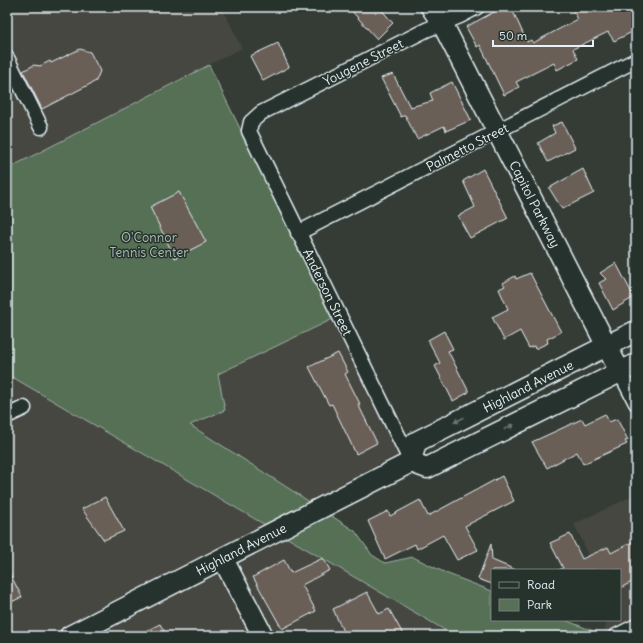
<svg xmlns="http://www.w3.org/2000/svg" width="643" height="643" viewBox="0 0 643 643" font-family="Delius,sans-serif">
	<style>
		.built { fill: #44463f }
		.green { fill: #577056; stroke: #a0b0a7 }
		.building { fill: #6a5e56; stroke: #e8f1f8 }
		.lines { fill: none; stroke-linecap: round; stroke-linejoin: round }
		.street-casing { stroke: #e8f1f8; stroke-width: 17 }
		.secondary-casing { stroke: #e8f1f8; stroke-width: 23 }
		.street { stroke: #26332d; stroke-width: 14 }
		.secondary { stroke: #26332d; stroke-width: 20 }
		.oneway { fill: #6a7674 }
		.labels { text-anchor: middle; stroke-width: 3; stroke-linejoin: round; paint-order: stroke }
		.street-label { font-size: 13px; fill: #e8f1f8; stroke: #26332d }
		.park-label { font-size: 13px; fill: #aebdb7; stroke: #26332d }
	</style>
	<rect width="100%" height="100%" fill="#343c35"/>
	<filter id="ink" filterUnits="userSpaceOnUse"><feTurbulence type="fractalNoise" baseFrequency=".025" numOctaves="2"/><feDisplacementMap in="SourceGraphic" scale="8" xChannelSelector="R" yChannelSelector="G"/><feConvolveMatrix kernelMatrix="1 2 1 2 8 2 1 2 1" color-interpolation-filters="sRGB"/></filter>
	<g filter="url(#ink)">
		<path class="built" d="M7,7H222L242,48L7,169Z
			M333,319L412,476L331,516L190,425L225,410L218,374Z
			M7,374L455,636H7Z
			M636,494V636H606L603,635L607,620H620V570H596L574,524Z"/>
		<path class="green" d="M209,65L333,319L218,374L225,410L190,425L355,531L372,555L385,563L413,557L448,574L492,591V620H565L606,636H455L7,374V169Z"/>
		<path class="building" d="M348,7H379L393,23L377,39Z
			M503,7H511L527,42L531,40L533,43L578,19L571,7H587L590,13L603,7H636V30L614,41L608,32L573,49L578,59L557,70L554,63L516,82L519,87L504,95L480,45L477,47L466,27Z
			M278,43L289,67L263,81L250,56Z
			M80,49L90,52L100,71L96,81L42,109L23,71L34,65L40,66L50,61L51,63Z
			M393,74L410,107L433,101L430,93L452,82L471,120L446,131L444,126L417,139L405,115L401,117L381,78Z
			M562,122L575,148L548,162L538,143L555,133L552,126Z
			M483,169L508,218L470,238L458,216L475,207L463,181Z
			M583,169L594,193L562,209L549,188Z
			M179,192L206,242L175,258L150,207Z
			M616,263L634,297L613,310L599,283L606,279L600,273Z
			M530,273L561,332L547,339L548,343L535,349L534,346L529,348L520,331L504,340L492,317L508,309L499,289L505,286L503,283L515,276L516,279Z
			M444,331L453,349L448,351L469,392L453,401L435,366L440,363L428,340Z
			M338,353L348,372L345,374L360,404H358L377,443L356,454L332,404L329,405L309,367Z
			M605,414L609,422L617,419L628,440L625,441L627,444L583,464L577,452L547,468L532,442L582,419L585,424Z
			M502,476L514,501L465,526L478,550L457,560L443,535L417,549L415,544L385,559L368,521L388,511L390,516L420,500L428,516Z
			M105,497L124,531L104,540L82,509Z
			M570,534L582,559L608,547L611,553L636,540V580L620,588V570H559L563,568L550,543Z
			M491,544L492,560L516,570H492V584L478,579Z
			M323,558L330,570L302,585L316,611L282,629L253,577L284,560L291,573Z
			M7,568L22,597L7,604Z
			M367,592L379,614L389,609L404,636H345L333,609Z
			M160,624L167,636H136Z"/>
		<g class="lines">
			<g class="street-casing">
				<path id="street" d="M7,58L41,127
					M298,233L636,60
					M620,372L636,403
					M7,416L24,408
					M411,462L249,131L251,122L261,113L426,30L460,16L477,7
					M616,636L636,626"/>
			</g>
			<g class="secondary-casing">
				<path id="secondary" d="M431,7L442,23L620,372
					M411,462L427,468L636,364
					M223,559L263,636
					M70,636L411,462L416,442L636,331"/>
			</g>
			<use href="#street" class="street"/>
			<use href="#secondary" class="secondary"/>
		</g>
		<defs><path id="oneway-solid" d="M-6-.8H1V-3.2L6.5 0L1 3.2V.8H-6Z"/></defs>
		<g class="oneway">
			<use href="#oneway-solid" transform="translate(459 420) rotate(153)"/>
			<use href="#oneway-solid" transform="translate(509 427) rotate(-27)"/>
		</g>
	</g>
	<g class="labels">
		<g class="street-label">
			<text transform="translate(363 62) rotate(-27)" y="5">Yougene Street</text>
			<text transform="translate(467 147) rotate(-27)" y="5">Palmetto Street</text>
			<text transform="translate(535 204) rotate(63)" y="5">Capitol Parkway</text>
			<text transform="translate(328 292) rotate(64)" y="5">Anderson Street</text>
			<text transform="translate(528 386) rotate(-27)" y="5">Highland Avenue</text>
			<text transform="translate(241 549) rotate(-27)" y="5">Highland Avenue</text>
		</g>
		<g class="park-label">
			<text x="149" y="242">O'Connor<tspan x="149" dy="15">Tennis Center</tspan></text>
		</g>
	</g>
	<rect width="643" height="643" fill="none" stroke="#26332d" stroke-width="24"/>
	<rect x="12" y="12" width="619" height="619" fill="none" stroke="#e8f1f8" stroke-width="1.5" filter="url(#ink)"/>
	<rect x="491" y="569" width="130" height="52" fill="#26332d" stroke="#747f7e"/>
	<rect x="499" y="582" width="20" height="6" fill="#26332d" stroke="#747f7e"/>
	<text x="527" y="589" font-size="12" fill="#e8f1f8">Road</text>
	<rect x="499" y="599" width="20" height="12" fill="#577056" stroke="#747f7e"/>
	<text x="527" y="609" font-size="12" fill="#e8f1f8">Park</text>
	<path d="M493 40v6h100v-6" fill="none" stroke="#e8f1f8" stroke-width="2"/>
	<text x="499" y="40" font-size="12" fill="#e8f1f8" stroke="#26332d" stroke-width="3" paint-order="stroke">50 m</text>
</svg>
